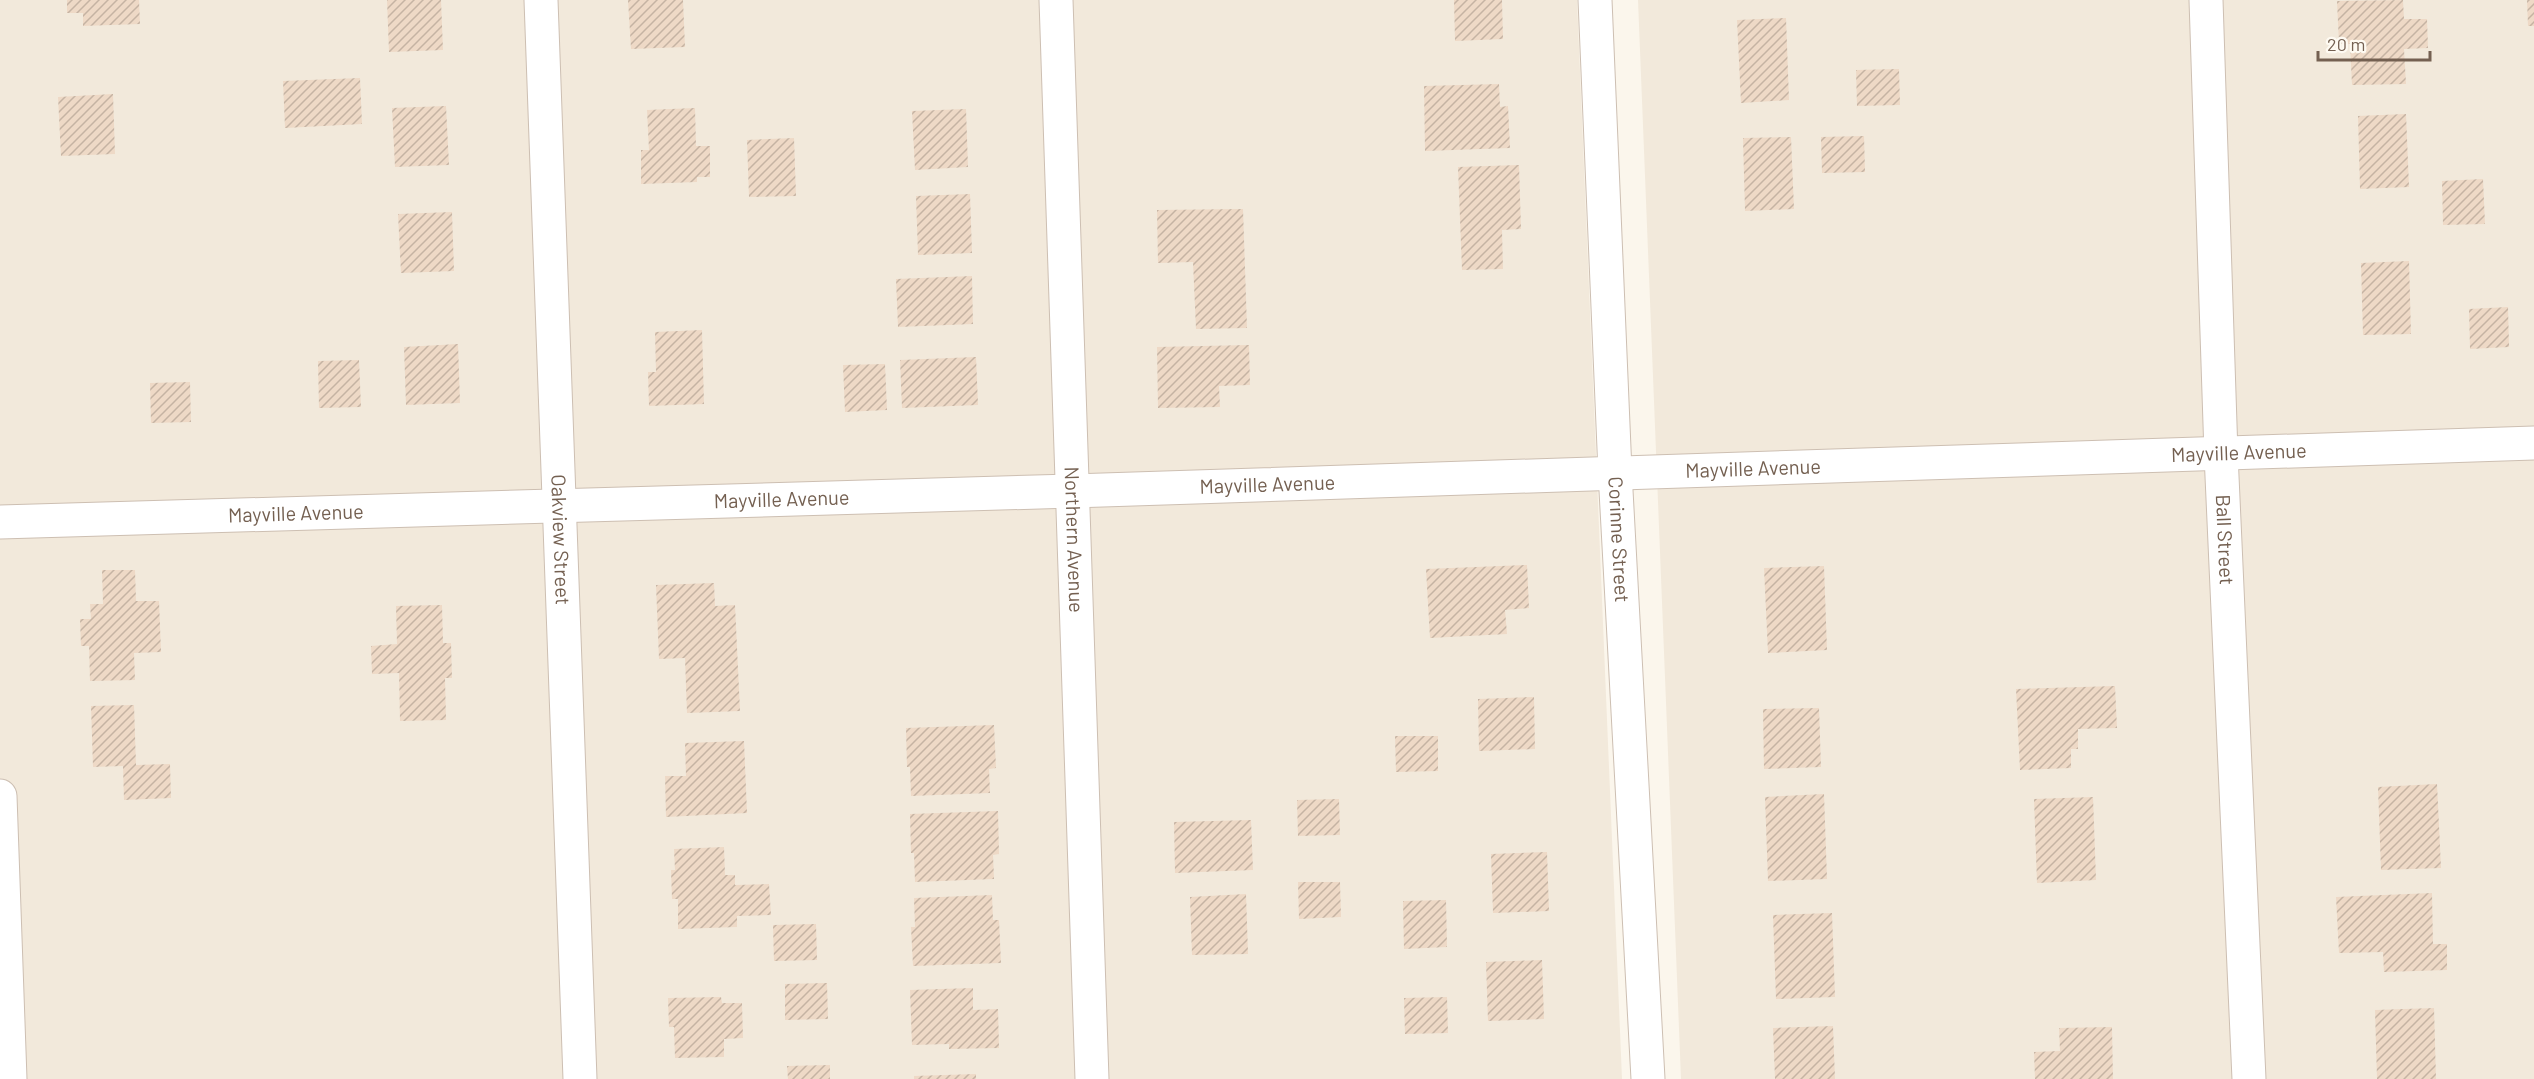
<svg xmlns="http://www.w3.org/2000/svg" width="2534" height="1079" viewBox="0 0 2534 1079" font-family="Barlow,sans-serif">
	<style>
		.residential { fill: #f2e9db }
		.building { fill: url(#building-hatch) }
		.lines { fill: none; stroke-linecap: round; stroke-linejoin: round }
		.minor-casing { stroke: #cdbfb2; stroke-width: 35 }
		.minor { stroke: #fff; stroke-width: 33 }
		.labels { text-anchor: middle; stroke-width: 5; stroke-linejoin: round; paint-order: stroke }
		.street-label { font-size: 20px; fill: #746051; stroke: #fefaf2 }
	</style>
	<defs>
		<pattern id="building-hatch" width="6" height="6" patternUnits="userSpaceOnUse" patternTransform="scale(1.5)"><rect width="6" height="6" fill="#eed9c6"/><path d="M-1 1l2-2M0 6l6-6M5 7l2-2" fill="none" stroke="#c5b3a3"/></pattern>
	</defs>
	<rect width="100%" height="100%" fill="#fbf6ec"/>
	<path class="residential" d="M0,0H1577L1622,1079H0Z
		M1638,0H2534V1079H1681Z"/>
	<path class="building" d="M67,0H139L140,24L83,26V13H67Z
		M387,0H441L443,50L389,52Z
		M628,0H683L685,47L631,49Z
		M1454,0H1502L1503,39L1455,41Z
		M2403,0L2404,19H2427L2428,48L2404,49L2406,84L2352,85L2350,44H2339L2337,1Z
		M2527,0H2534V26H2528Z
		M1786,18L1789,100L1741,103L1737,20Z
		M1899,69L1900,105L1857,106L1856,70Z
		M360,78L362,124L285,128L283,81Z
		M1499,84L1500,107L1508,106L1510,148L1425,151L1424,86Z
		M113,94L115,154L61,156L58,97Z
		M446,106L449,165L395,167L392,108Z
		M695,108L696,146H710V177H697V182L641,184V150H649L647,110Z
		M966,109L968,167L915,170L912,111Z
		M2406,114L2409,187L2360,189L2358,116Z
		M1864,136L1865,172L1822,173L1821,137Z
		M1791,137L1794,209L1745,211L1743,138Z
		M794,138L796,196L749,197L747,140Z
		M1519,165L1521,229L1502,230L1503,269L1462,270L1458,167Z
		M2483,179L2485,224L2443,225L2442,181Z
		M970,194L972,253L918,255L916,196Z
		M1243,209L1247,328L1196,329L1193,262L1158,263L1157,210Z
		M452,212L454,271L401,273L398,214Z
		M2409,261L2411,334L2363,335L2361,263Z
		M972,276L973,324L898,327L896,279Z
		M2508,307L2509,347L2470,349L2469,309Z
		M702,330L704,404L649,406L648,372H656L655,332Z
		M458,344L460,403L406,405L404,347Z
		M1249,345L1250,385L1219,386L1220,407L1158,408L1157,347Z
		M976,357L978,405L902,408L900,360Z
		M359,360L361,407L319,408L318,361Z
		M885,364L887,410L845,412L843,365Z
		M190,382L191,422L151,423L150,383Z
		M1527,565L1529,608L1505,610L1507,634L1430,638L1426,569Z
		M1824,566L1827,650L1768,653L1764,568Z
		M102,570H135L136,601H159L161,652L134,653L135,680L90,681L89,646H81L80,619H91L90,604H103Z
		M714,583L715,606L735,605L740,711L687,713L685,658L659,659L656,585Z
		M442,605L443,643H451L452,678H445L446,720L400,721L399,673L372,674L371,646L397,644L396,606Z
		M2115,686L2117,728L2078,729V749H2071V768L2020,770L2016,689Z
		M1534,697L1535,749L1479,751L1478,699Z
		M134,705L136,765L170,764L171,798L124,800L123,766L93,767L91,706Z
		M1819,708L1821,767L1764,769L1763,709Z
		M994,725L996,768L989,769L990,793L911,796L910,767H907L906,728Z
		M1395,736H1438V771L1396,772Z
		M744,741L747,813L666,817L665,776H686L685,743Z
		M2437,784L2441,868L2381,870L2378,787Z
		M1824,794L1827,879L1768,881L1765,797Z
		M2093,797L2096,880L2037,883L2034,799Z
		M1339,799L1340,835L1298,836L1297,800Z
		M998,811L999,854L993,855L994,879L915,882L914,853H911L910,814Z
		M1251,820L1253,870L1175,873L1174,822Z
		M724,847L725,875H735V885L769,884L771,915L737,916V927L678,929V899H672L671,870H675L674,849Z
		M1547,852L1549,911L1493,913L1491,854Z
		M1298,882H1340L1341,917L1299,919Z
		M2432,893L2433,944H2447V970L2384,972L2383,952L2339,953L2336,897Z
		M1246,894L1248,954L1192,955L1190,897Z
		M992,895L993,920H999L1001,963L913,966L911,927H915L914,898Z
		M1446,900L1447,947L1404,949L1403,901Z
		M1832,913L1835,997L1776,999L1773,915Z
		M816,924L817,960L774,961L773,925Z
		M1542,960L1544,1019L1488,1021L1486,962Z
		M827,983L828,1019L785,1020V984Z
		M973,988V1010L998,1009L999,1048L949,1049V1044L912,1045L910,990Z
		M721,997L722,1003H742L743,1038L724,1039V1057L675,1058L674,1027H669L668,998Z
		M1447,997L1448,1033L1405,1034L1404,998Z
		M2434,1008L2436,1079H2377L2375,1010Z
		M1833,1026L1835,1079H1775L1773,1028Z
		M2112,1027L2113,1079H2035L2034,1052L2060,1051L2059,1028Z
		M830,1065V1079H788L787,1066Z
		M976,1074V1079H914V1076Z"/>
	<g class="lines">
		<g class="minor-casing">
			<g id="minor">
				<path id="s1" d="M541,0L580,1079"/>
				<path id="s2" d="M1056,0L1092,1079"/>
				<path id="s3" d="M1595,0L1615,472L1648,1079"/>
				<path id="s4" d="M2206,0L2221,454L2249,1079"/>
				<path id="s5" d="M0,522L1072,491L2534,443"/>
				<path d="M0,796L10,1079"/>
			</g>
		</g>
		<use href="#minor" class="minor"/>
	</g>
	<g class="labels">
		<g class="street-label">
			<text dy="7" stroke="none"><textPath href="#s5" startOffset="2240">Mayville Avenue</textPath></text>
			<text dy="7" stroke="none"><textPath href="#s5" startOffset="1754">Mayville Avenue</textPath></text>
			<text dy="7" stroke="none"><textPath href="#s5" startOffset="1268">Mayville Avenue</textPath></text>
			<text dy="7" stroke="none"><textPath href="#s5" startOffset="782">Mayville Avenue</textPath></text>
			<text dy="7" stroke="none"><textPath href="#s5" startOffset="296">Mayville Avenue</textPath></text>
			<text dy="7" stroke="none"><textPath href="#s1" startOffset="540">Oakview Street</textPath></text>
			<text dy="7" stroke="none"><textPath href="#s2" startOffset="540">Northern Avenue</textPath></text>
			<text dy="7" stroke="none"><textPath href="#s3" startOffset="540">Corinne Street</textPath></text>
			<text dy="7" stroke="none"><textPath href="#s4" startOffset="540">Ball Street</textPath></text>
		</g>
	</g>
	<path d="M2318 51v9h112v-9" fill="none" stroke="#746051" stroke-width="3"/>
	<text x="2327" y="51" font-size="18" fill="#746051" stroke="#fefaf2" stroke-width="4.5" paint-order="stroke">20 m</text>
</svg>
